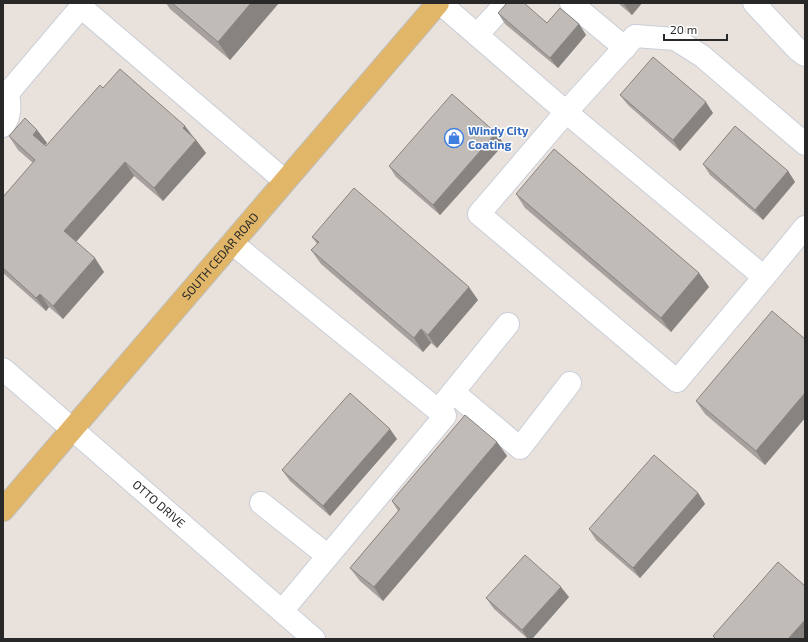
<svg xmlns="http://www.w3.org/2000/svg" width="808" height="642" viewBox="0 0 808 642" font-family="'Exo 2',sans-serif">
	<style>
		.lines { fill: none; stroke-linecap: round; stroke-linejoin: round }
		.minor-casing { stroke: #c9ced8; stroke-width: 24 }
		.major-casing { stroke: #bebebe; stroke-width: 24 }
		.minor { stroke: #fff; stroke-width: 22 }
		.major { stroke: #e1b668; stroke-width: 22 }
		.wall { fill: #a6a19e }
		.shaded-wall { fill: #878381 }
		.building { fill: #c1bbb8; stroke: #878381 }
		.labels { text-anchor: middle; stroke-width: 3; stroke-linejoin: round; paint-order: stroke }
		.shop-label { font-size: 12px; font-weight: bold; fill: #366cbe; stroke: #fff; text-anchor: start }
		.street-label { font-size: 12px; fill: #282828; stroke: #fff }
	</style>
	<rect width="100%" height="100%" fill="#e9e1db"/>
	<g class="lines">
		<g class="minor-casing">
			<g id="minor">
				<path d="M440,3L566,112L764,277L677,381L479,214L566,112L635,36L675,39L702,56L805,144"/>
				<path d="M571,3L625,48"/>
				<path d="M754,3L798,50L805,55"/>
				<path d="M477,35L506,3"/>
				<path d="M3,126C11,116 10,105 8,93L81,7L285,181"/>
				<path d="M232,243L445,416L282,611"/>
				<path d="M764,277L805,227"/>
				<path id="s1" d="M3,369L314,639"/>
				<path d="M453,392L520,448L570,383"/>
				<path d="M445,402L508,324"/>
				<path d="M261,503L328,556"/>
			</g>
		</g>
		<g class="major-casing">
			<g id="major">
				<path id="s2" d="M3,510L438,3"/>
			</g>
		</g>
		<use href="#minor" class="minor"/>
		<use href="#major" class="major"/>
	</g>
	<path class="wall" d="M166,3H279L230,60L170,9Z
		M618,3H642L632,15Z
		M498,13L547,23L579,24L586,35L558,68L505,24Z
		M103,88L192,136L196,140L206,153L163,201L134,176L76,242L104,272L63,319L49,307L46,311L3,273V197L33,163L18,150L9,136L37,130L47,143L45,145L46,146Z
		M620,95L713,113L680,151L628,105Z
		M496,133L504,144L440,215L396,177L389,166Z
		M703,164L788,171L795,182L763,220L710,175Z
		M516,194L699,273L709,287L671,332L525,208Z
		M312,237L478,300L437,348L431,343L423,352L321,264L311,250L317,244Z
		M805,339V418L765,465L705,414L696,401Z
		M397,439L330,516L290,481L282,470Z
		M497,442L507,456L383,601L360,581L350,568L398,511L392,501Z
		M698,493L705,504L640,578L596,540L589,529Z
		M569,597L532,639H528L494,609L486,598Z"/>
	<path class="shaded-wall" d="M251,3H279L230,60L218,42Z
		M625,3H642L632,15L624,4Z
		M579,24L586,35L558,68L550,58Z
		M706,102L713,113L680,151L673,140Z
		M185,126L195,139L183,128Z
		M37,130L47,143L42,148L33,135Z
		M496,133L504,144L440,215L433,205Z
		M196,140L206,153L163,201L154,188Z
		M125,162L134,176L74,244L64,231Z
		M788,171L795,182L763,220L755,210Z
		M95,258L104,272L63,319L53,306Z
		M699,273L709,287L671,332L661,318Z
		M469,287L478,300L437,348L428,335Z
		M40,294L49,307L46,311L36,298Z
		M421,329L431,343L423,352L414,338Z
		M805,393V418L765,465L756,451Z
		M390,429L397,439L330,516L323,506Z
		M497,442L507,456L383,601L374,587Z
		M698,493L705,504L640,578L633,568Z
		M561,587L569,597L532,639H528L522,630Z
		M805,620V639H788Z"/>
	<path class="building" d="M172,3H251L218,42Z
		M507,3H524L547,23L560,8L579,24L550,58L498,13Z
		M653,57L706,102L673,140L620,95Z
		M120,69L185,126L183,128L196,140L154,188L125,162L64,231L95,258L53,306L40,294L36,298L3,268V197L35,160L9,136L25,118L37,130L33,135L46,146L100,85L103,88Z
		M452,94L496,133L433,205L389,166Z
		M735,126L788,171L755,210L703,164Z
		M554,149L699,273L661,318L516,194Z
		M354,188L469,287L428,335L421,329L414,338L311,250L319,242L312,237Z
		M772,311L805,339V393L756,451L696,401Z
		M350,393L390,429L323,506L282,470Z
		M465,415L497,442L374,587L350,568L400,509L392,501Z
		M654,455L698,493L633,568L589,529Z
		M525,555L561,587L522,630L486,598Z
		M778,562L805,586V620L788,639H716L713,636Z"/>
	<defs>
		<g id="shop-ring" transform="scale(1)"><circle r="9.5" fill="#fff" stroke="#3f7fe0" stroke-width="1.5"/><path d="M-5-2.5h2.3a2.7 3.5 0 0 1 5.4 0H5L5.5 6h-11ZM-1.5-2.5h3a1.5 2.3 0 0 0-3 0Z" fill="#3f7fe0"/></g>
	</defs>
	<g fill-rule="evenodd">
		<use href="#shop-ring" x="454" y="138"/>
	</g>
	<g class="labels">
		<g class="shop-label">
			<text x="468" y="135">Windy City<tspan x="468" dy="14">Coating</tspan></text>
		</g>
		<g class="street-label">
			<text dy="4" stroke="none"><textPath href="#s2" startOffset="334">SOUTH CEDAR ROAD</textPath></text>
			<text dy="4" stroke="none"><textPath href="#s1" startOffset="206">OTTO DRIVE</textPath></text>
		</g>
	</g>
	<rect width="808" height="642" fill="none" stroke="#282828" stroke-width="8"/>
	<path d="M664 34v6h63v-6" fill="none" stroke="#282828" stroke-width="2"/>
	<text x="670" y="34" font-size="12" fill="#282828" stroke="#ffffff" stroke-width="3" paint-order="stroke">20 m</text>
</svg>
